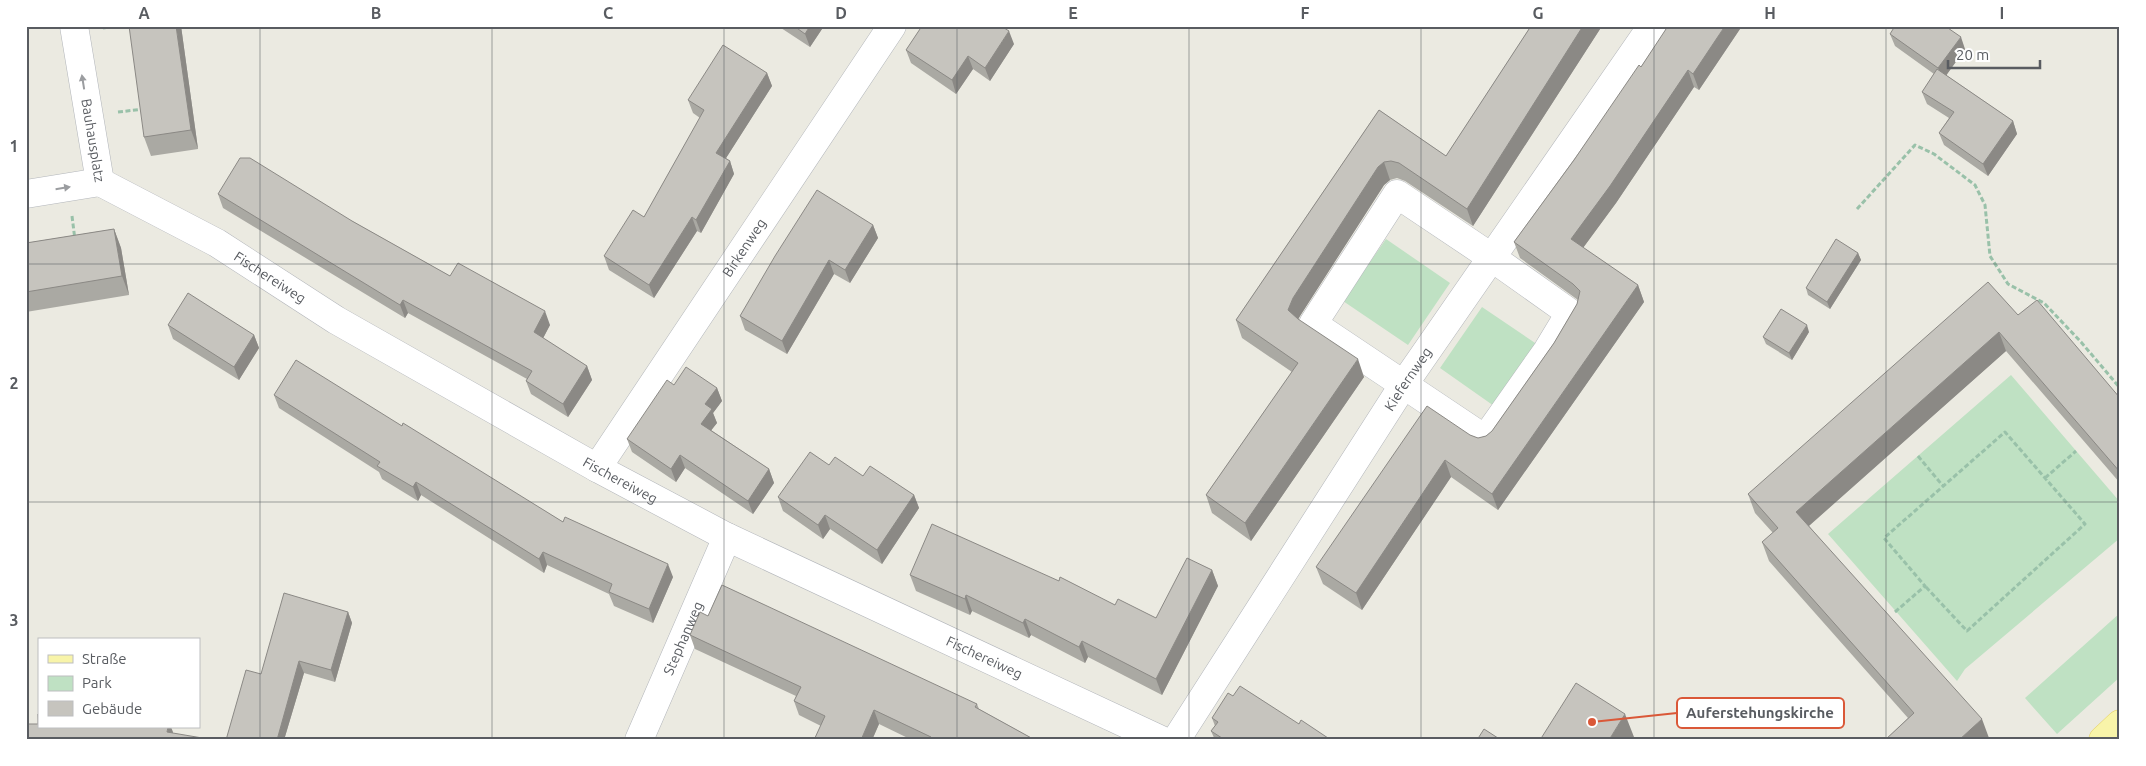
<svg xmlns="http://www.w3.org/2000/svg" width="2146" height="766" viewBox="0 0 2146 766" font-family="Ubuntu,sans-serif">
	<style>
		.green { fill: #bfe1c3 }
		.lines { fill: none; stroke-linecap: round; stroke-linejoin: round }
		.minor-casing { stroke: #b3b6bb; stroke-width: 29 }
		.major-casing { stroke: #e5cf60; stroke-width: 29 }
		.path { stroke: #99c1a9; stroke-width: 3; stroke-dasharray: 5 2.5; stroke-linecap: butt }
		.minor { stroke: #fff; stroke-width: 28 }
		.major { stroke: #f8f4a9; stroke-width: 28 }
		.wall { fill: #aaa9a3 }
		.shaded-wall { fill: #8b8985 }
		.building { fill: #c6c4be; stroke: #8b8985 }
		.oneway { fill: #9b9da0 }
		.grid { fill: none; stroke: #595c61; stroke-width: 1; stroke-opacity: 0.55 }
		.labels { text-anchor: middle; stroke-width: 4; stroke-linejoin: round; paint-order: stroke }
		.street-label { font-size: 14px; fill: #595c61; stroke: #fff }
		.leader { fill: none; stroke: #da5838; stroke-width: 2 }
		.callout-dot { fill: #da5838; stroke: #fff; stroke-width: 2 }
		.callout { fill: #fff; stroke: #da5838; stroke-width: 2 }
		.callout-label { font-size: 15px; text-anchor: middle; font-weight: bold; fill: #595c61 }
		.neatline { fill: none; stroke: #595c61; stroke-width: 2 }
		.grid-label { font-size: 16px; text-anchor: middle; font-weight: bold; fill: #595c61 }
	</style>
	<rect width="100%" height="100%" fill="#ebeae1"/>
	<path class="green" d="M1386,239L1450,283L1408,345L1343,301Z
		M1482,307L1547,351L1504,413L1440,368Z
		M2011,375L2120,502V538L1965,669L1957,681L1828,534Z
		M2120,613V677L2057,734L2025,698Z"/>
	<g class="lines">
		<g class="minor-casing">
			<g id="minor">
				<path id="s1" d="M74,26L100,182"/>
				<path id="s2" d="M100,182L217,243L336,320L597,468L727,537L1161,740"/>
				<path d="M26,194L100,182"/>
				<path d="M1397,194L1491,257L1570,313L1547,351L1485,439L1313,324Z"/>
				<path id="s3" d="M597,468L892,26"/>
				<path id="s4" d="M639,740L727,537"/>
				<path id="s5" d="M1176,740L1404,384L1652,26"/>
			</g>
		</g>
		<g class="major-casing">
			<path id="major" d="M2103,740L2120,724"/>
		</g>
		<path class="path" d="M103,28L117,26
			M118,112L144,109
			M1857,209L1915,145L1934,154L1975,185L1985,205L1990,256L2008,284L2044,303L2081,342L2120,388
			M72,216L75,240
			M1918,456L1943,486
			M2045,478L2076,451
			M1895,612L1925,586L1884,538L2005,432L2085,524L1967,631L1925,586"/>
		<use href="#minor" class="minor"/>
		<use href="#major" class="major"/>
	</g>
	<path class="wall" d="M181,26L198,149L151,156L144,137Z
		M778,26H824L810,47Z
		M1531,26H1602L1473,226L1405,181L1397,178L1390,180L1384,185L1298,319L1364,377L1251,541L1212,513L1206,495L1292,372L1242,338L1236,320L1379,110L1446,156Z
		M1742,26L1699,90L1694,87L1616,203L1583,248L1638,285L1644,302L1498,510L1451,477L1362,610L1323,584L1316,567L1470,435L1478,438L1486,436L1492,431L1554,343L1577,304L1578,300L1520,258L1514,242L1641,67Z
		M1890,34L1965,49L1946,75L2013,121L2017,134L1988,176L1944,145L1939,133L1949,118L1927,104L1922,92L1934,74L1895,46Z
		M1014,44L990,81L973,69L956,94L911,63L906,50Z
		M767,73L772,86L726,158L730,161L734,174L701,233L697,231L654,298L609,270L604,256L644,217L700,118L693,113L688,100Z
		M218,194L352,221L450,276L550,325L543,338L587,366L592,380L568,417L531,394L526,381L527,379L408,313L405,318L223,208Z
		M873,225L878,238L850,283L834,274L787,354L745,330L740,316Z
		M114,229L121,248L129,295L26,312V243Z
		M1858,253L1861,260L1830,309L1808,295L1806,288Z
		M2018,315L2120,398V483L2006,351L1809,526L1989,738L1986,740H1885L1908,718L1769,561L1762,542L1773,533L1755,513L1748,494Z
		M168,325L254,335L259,348L239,380L173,339Z
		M1809,332L1792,360L1766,344L1763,337Z
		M674,385L717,388L722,401L713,413L717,423L711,430L769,469L774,483L753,514L685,468L676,482L632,452L627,439Z
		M274,395L402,426L563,522L673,577L653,623L614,606L609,594L547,565L544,573L421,495L418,501L382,479L379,472L279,408Z
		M829,465L863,476L914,495L919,508L882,564L830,529L823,539L783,511L778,497Z
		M1212,570L1218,586L1162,695L1088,657L1085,663L1031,635L1029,638L972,611L970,615L916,591L910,575L1059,581L1115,605L1156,618Z
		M348,612L352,623L335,682L304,673L284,740H226L261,674Z
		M708,616L977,704L979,709L1035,740H912L879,724L872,740H814L821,726L799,715L794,701L796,696L695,649L690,635Z
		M1233,696L1299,724L1331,740H1215L1211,731L1215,726L1212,718Z"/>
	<path class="shaded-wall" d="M176,26H181L198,149L191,130Z
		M810,26H824L810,47L805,34Z
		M1583,26H1602L1473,226L1467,209Z
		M1725,26H1742L1699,90L1693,74Z
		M1009,31L1014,44L990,81L985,68Z
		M1961,37L1965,49L1943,80L1938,68Z
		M968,56L973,69L956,94L952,80Z
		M1688,70L1694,87L1616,203L1577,256L1571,239Z
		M767,73L772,86L721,166L716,153Z
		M2013,121L2017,134L1988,176L1983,164Z
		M730,161L734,174L701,233L696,220Z
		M1384,162L1390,180L1384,185L1300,316L1294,327L1288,310L1293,298L1378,167Z
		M692,217L697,231L654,298L649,285Z
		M873,225L878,238L850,283L845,270Z
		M114,229L121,248L129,295L122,276Z
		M1858,253L1861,260L1830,309L1827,302Z
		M829,260L834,274L787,354L782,341Z
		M1638,285L1644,302L1498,510L1492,494Z
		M403,300L408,313L405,318L400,305Z
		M545,311L550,325L539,346L534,332Z
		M1807,325L1809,332L1792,360L1789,353Z
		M1999,332L2006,351L1803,531L1796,512Z
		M254,335L259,348L239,380L234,367Z
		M1358,359L1364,377L1251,541L1245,523Z
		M587,366L592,380L568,417L563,404Z
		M717,388L722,401L713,413L717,423L706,437L701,424L705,404Z
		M680,455L685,468L676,482L671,469Z
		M1445,460L1451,477L1362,610L1356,593Z
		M769,469L774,483L753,514L748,501Z
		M416,482L421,495L418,501L413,487Z
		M914,495L919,508L882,564L877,550Z
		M825,515L830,529L823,539L818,525Z
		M543,552L547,565L544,573L539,559Z
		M668,564L673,577L653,623L649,609Z
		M1212,570L1218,586L1162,695L1156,679Z
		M966,595L972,611L970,615L965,599Z
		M348,612L352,623L335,682L331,670Z
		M1025,619L1031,635L1029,638L1023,623Z
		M1082,641L1088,657L1085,663L1079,647Z
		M299,661L304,673L284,740H277Z
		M874,710L879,724L872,740H861Z
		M1625,714L1634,737L1632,740H1609Z
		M1982,719L1989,738L1986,740H1959Z
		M168,727H171L173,732L172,740L167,732Z"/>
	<path class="building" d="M129,26H176L191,130L144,137Z
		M794,26H810L805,34Z
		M922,26H1001L1009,31L985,68L968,56L952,80L906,50Z
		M1531,26H1583L1467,209L1399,163L1391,161L1384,162L1378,167L1293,298L1288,310L1298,319L1358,359L1245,523L1206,495L1298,363L1236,320L1379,110L1446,156Z
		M1668,26H1725L1693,74L1688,70L1610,186L1571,239L1638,285L1492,494L1445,460L1356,593L1316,567L1427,406L1470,435L1478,438L1486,436L1492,431L1554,343L1577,304L1580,291L1573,284L1514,242L1574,160L1639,65L1641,67Z
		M1895,26H1945L1961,37L1938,68L1890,34Z
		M723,45L767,73L716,153L730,161L696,220L692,217L649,285L604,256L633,210L644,217L704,110L688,100Z
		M1937,69L2013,121L1983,164L1939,133L1954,112L1922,92Z
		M240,158H250L352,221L450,276L458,263L545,311L534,332L587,366L563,404L526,381L532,371L403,300L400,305L218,194Z
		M817,190L873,225L845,270L829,260L782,341L740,316L775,256Z
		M114,229L122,276L26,292V243Z
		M1836,239L1858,253L1827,302L1806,288Z
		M1988,282L2018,315L2037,300L2120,398V472L1999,332L1796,512L1982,719L1959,740H1885L1914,713L1762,542L1778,528L1748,494Z
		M188,293L254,335L234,367L168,325Z
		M1781,309L1807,325L1789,353L1763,337Z
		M296,360L402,426L403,423L563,522L565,517L668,564L649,609L609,592L612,584L543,552L539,559L416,482L413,487L377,466L380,462L274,395Z
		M686,367L717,388L705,404L712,409L701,424L769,469L748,501L680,455L671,469L627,439L667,380L674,385Z
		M810,452L829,465L835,457L863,476L870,466L914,495L877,550L825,515L818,525L778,497Z
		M932,524L1059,581L1060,577L1115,605L1118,599L1156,618L1187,558L1212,570L1156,679L1082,641L1079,647L1025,619L1023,623L966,595L965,599L910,575Z
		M722,585L977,704L975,707L1035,740H930L931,737L874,710L861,740H814L825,716L794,701L801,687L690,635L700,612L708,616Z
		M284,593L348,612L331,670L299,661L277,740H226L246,670L261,674Z
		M1576,683L1625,714L1609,740H1540Z
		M1240,686L1299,724L1301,720L1331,740H1225L1211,731L1218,722L1212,718L1228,693L1233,696Z
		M38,714L39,727H168L167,732L214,740H26V724H38Z
		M1484,729L1501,740H1477Z"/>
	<defs><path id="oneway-solid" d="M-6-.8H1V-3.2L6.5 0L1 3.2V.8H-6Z" transform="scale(1.25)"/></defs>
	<g class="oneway">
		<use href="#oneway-solid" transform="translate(83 82) rotate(-99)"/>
		<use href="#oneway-solid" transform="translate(63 188) rotate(-9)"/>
	</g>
	<path class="grid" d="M260,26V740M492,26V740M724,26V740M957,26V740M1189,26V740M1421,26V740M1654,26V740M1886,26V740M26,264H2120M26,502H2120"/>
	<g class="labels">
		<g class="street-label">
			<text dy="5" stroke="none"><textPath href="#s1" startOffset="116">Bauhausplatz</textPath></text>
			<text dy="5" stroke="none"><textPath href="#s3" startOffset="265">Birkenweg</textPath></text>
			<text dy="5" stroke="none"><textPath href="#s2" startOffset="195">Fischereiweg</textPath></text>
			<text dy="5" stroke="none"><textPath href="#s5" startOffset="429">Kiefernweg</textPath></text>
			<text dy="5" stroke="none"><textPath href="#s2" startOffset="600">Fischereiweg</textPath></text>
			<text dy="5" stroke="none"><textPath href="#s4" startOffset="111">Stephanweg</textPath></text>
			<text dy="5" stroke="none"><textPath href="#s2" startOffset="1005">Fischereiweg</textPath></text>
		</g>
	</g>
	<path class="leader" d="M1592 722L1677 713"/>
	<circle class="callout-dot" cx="1592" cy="722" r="5"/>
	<rect class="callout" x="1677" y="698" width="167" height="30" rx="5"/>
	<g class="callout-label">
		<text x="1760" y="718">Auferstehungskirche</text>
	</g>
	<rect width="2146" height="766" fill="none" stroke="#ffffff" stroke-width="55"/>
	<rect x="38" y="638" width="162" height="90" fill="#ffffff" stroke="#bdbec0"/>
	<rect x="48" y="655" width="25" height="8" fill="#f8f4a9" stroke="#bdbec0"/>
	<text x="82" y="664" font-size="15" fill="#595c61">Straße</text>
	<rect x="48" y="676" width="25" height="15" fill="#bfe1c3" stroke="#bdbec0"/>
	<text x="82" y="688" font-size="15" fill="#595c61">Park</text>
	<rect x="48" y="701" width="25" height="15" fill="#c6c4be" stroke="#bdbec0"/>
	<text x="82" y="714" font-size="15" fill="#595c61">Gebäude</text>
	<path d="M1948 60v8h92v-8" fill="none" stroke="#595c61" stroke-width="2.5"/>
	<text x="1956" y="60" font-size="15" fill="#595c61" stroke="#ffffff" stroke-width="4" paint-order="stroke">20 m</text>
	<rect x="28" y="28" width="2090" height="710" class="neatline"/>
	<g class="grid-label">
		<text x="144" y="19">A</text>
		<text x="376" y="19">B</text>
		<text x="608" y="19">C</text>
		<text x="841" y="19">D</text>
		<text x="1073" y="19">E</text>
		<text x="1305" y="19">F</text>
		<text x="1538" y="19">G</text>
		<text x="1770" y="19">H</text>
		<text x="2002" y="19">I</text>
		<text x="14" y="152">1</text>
		<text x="14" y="389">2</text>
		<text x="14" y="626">3</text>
	</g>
</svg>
